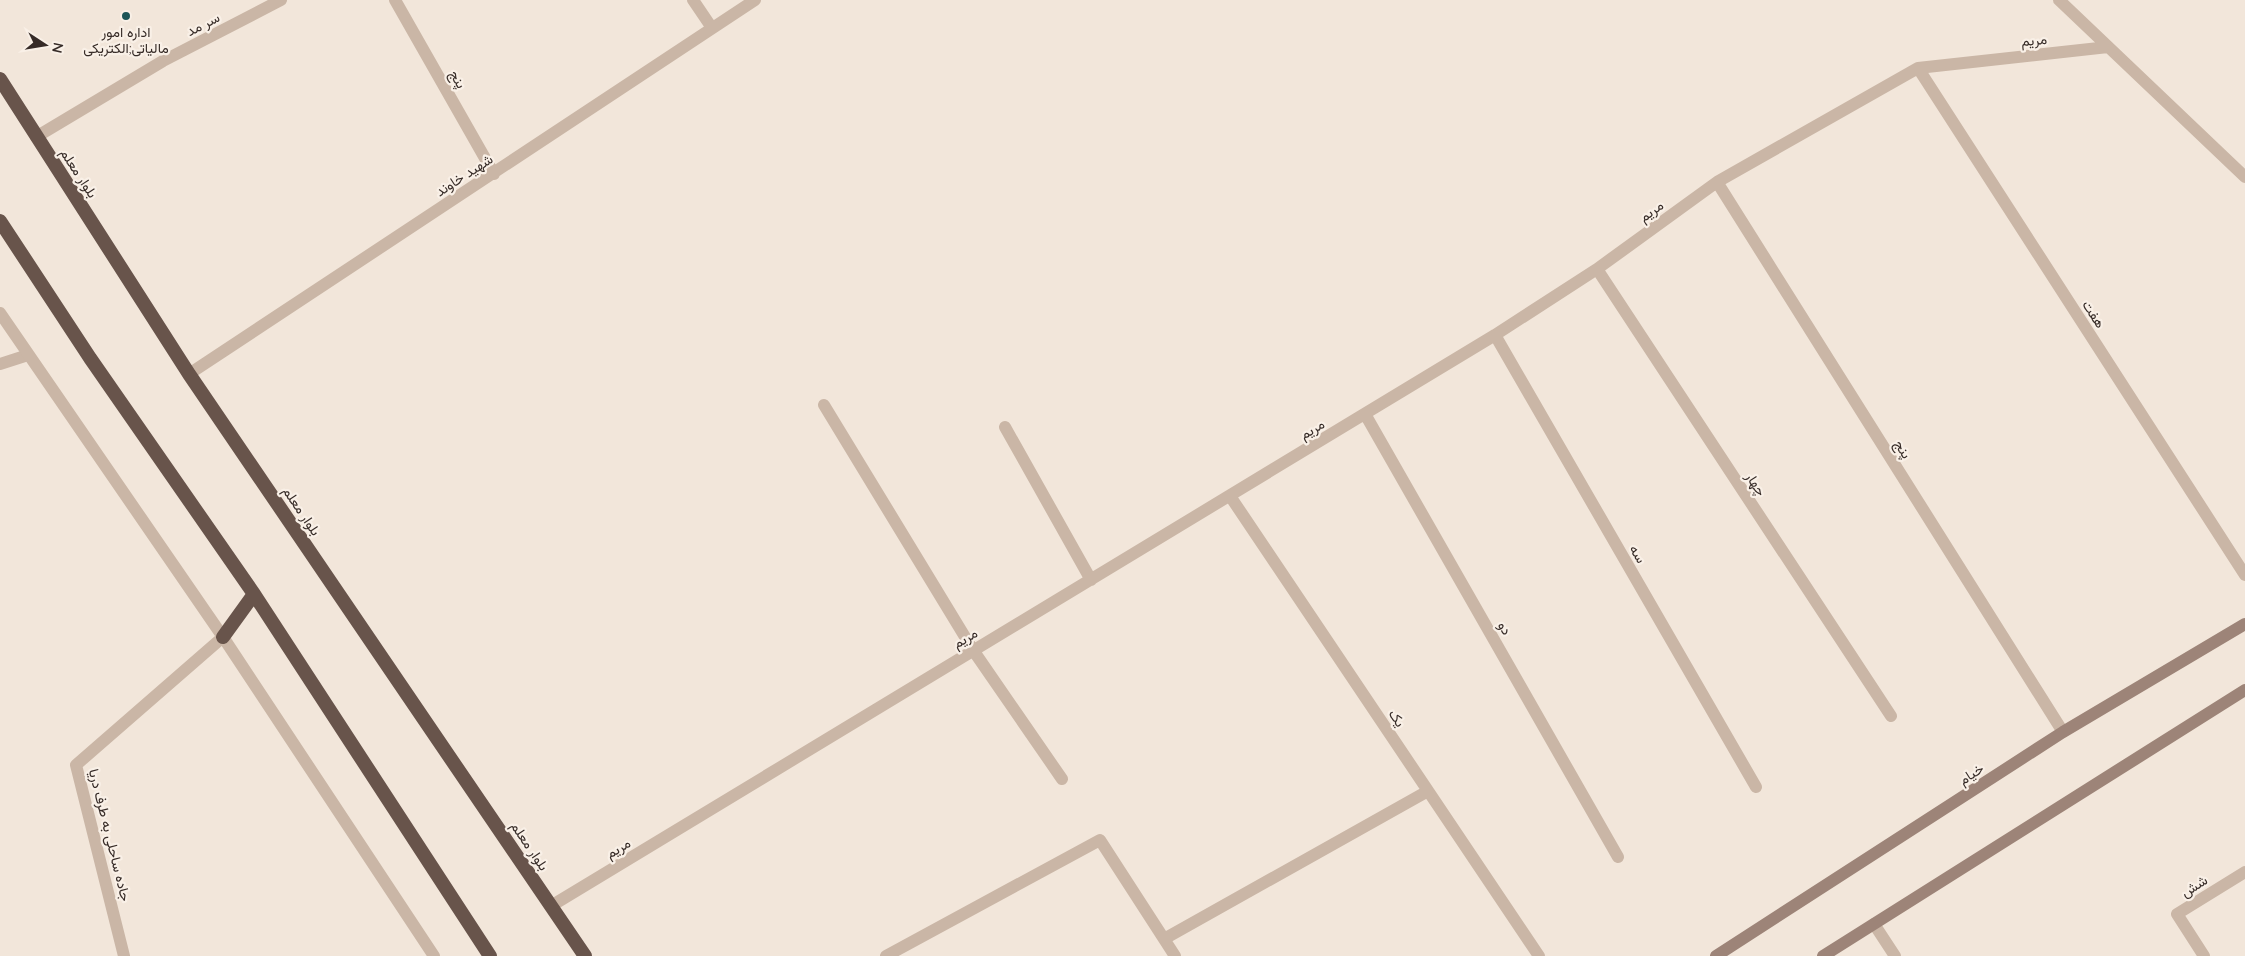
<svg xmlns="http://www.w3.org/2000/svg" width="2245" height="956" viewBox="0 0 2245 956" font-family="Quicksand,Vazirmatn,sans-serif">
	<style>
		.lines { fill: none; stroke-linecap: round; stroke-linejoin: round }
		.minor { stroke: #cab6a6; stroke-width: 12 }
		.tertiary { stroke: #cab6a6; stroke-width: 12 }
		.secondary { stroke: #9d8478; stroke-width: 12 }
		.trunk { stroke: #68544b; stroke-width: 14 }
		.poi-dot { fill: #1d5557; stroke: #f9f0e7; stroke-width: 2 }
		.labels { text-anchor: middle; stroke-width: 4.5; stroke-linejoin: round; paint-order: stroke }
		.street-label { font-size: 14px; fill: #362b27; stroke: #f9f0e7 }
		.poi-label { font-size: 14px; fill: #362b27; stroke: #f9f0e7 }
	</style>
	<rect width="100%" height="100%" fill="#f2e6da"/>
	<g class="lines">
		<path class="minor" d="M395,0L494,174
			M693,0L712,28
			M2059,0L2245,177
			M1918,68L2245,575
			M36,137L163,61L281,0
			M1717,182L2063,732
			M1597,269L1891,716
			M1495,335L1756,787
			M0,364L28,355
			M189,374L755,0
			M824,405L973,650L1062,779
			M1365,414L1618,857
			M1005,427L1091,580
			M1230,496L1539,956
			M551,906L1495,335L1597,269L1717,182L1918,68L2108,47
			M1874,924L1895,956
			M1164,939L1428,791
			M124,956L76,765L223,637
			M886,956L1100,840L1175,956
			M2204,956L2177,914L2245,872"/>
		<path class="tertiary" d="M0,313L223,637L434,956"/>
		<path class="secondary" d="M1716,956L2063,732L2245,624
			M1823,956L2245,690"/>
		<path class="trunk" d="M0,79L189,374L585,956
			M0,221L90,358L254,594L490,956
			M223,637L254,594"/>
	</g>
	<circle class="poi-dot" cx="126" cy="16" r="5"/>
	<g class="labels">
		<g class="street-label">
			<text transform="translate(203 24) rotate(-27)" y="5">سر مد</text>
			<text transform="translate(2034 40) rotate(-6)" y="5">مریم</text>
			<text transform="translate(458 79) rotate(60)" y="5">پنج</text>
			<text transform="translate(79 173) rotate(57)" y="5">بلوار معلم</text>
			<text transform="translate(464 175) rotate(-33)" y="5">شهید خاوند</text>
			<text transform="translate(1651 211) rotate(-36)" y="5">مریم</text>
			<text transform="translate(2094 314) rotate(57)" y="5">هفت</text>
			<text transform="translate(1312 429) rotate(-31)" y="5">مریم</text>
			<text transform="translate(1903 449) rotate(58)" y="5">پنج</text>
			<text transform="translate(1756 484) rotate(57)" y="5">چهار</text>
			<text transform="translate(302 511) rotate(56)" y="5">بلوار معلم</text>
			<text transform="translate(1638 554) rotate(60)" y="5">سه</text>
			<text transform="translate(1505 628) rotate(60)" y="5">دو</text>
			<text transform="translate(965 638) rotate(-31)" y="5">مریم</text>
			<text transform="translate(1397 718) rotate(56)" y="5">یک</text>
			<text transform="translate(1971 774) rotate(-33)" y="5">خیام</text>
			<text transform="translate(110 835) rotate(76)" y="5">جاده ساحلی به طرف دریا</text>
			<text transform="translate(530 846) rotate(56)" y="5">بلوار معلم</text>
			<text transform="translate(618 848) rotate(-31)" y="5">مریم</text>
			<text transform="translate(2194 886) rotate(-32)" y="5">شش</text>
		</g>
		<g class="poi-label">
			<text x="126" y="37">اداره امور<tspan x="126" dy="16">مالیاتی;الکتریکی</tspan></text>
		</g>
	</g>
	<g transform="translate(45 45) rotate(102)" stroke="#f9f0e7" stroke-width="4" paint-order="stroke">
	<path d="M0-4L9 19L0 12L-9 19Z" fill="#362b27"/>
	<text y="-8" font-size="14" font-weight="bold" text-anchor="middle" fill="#362b27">N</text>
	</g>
</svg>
